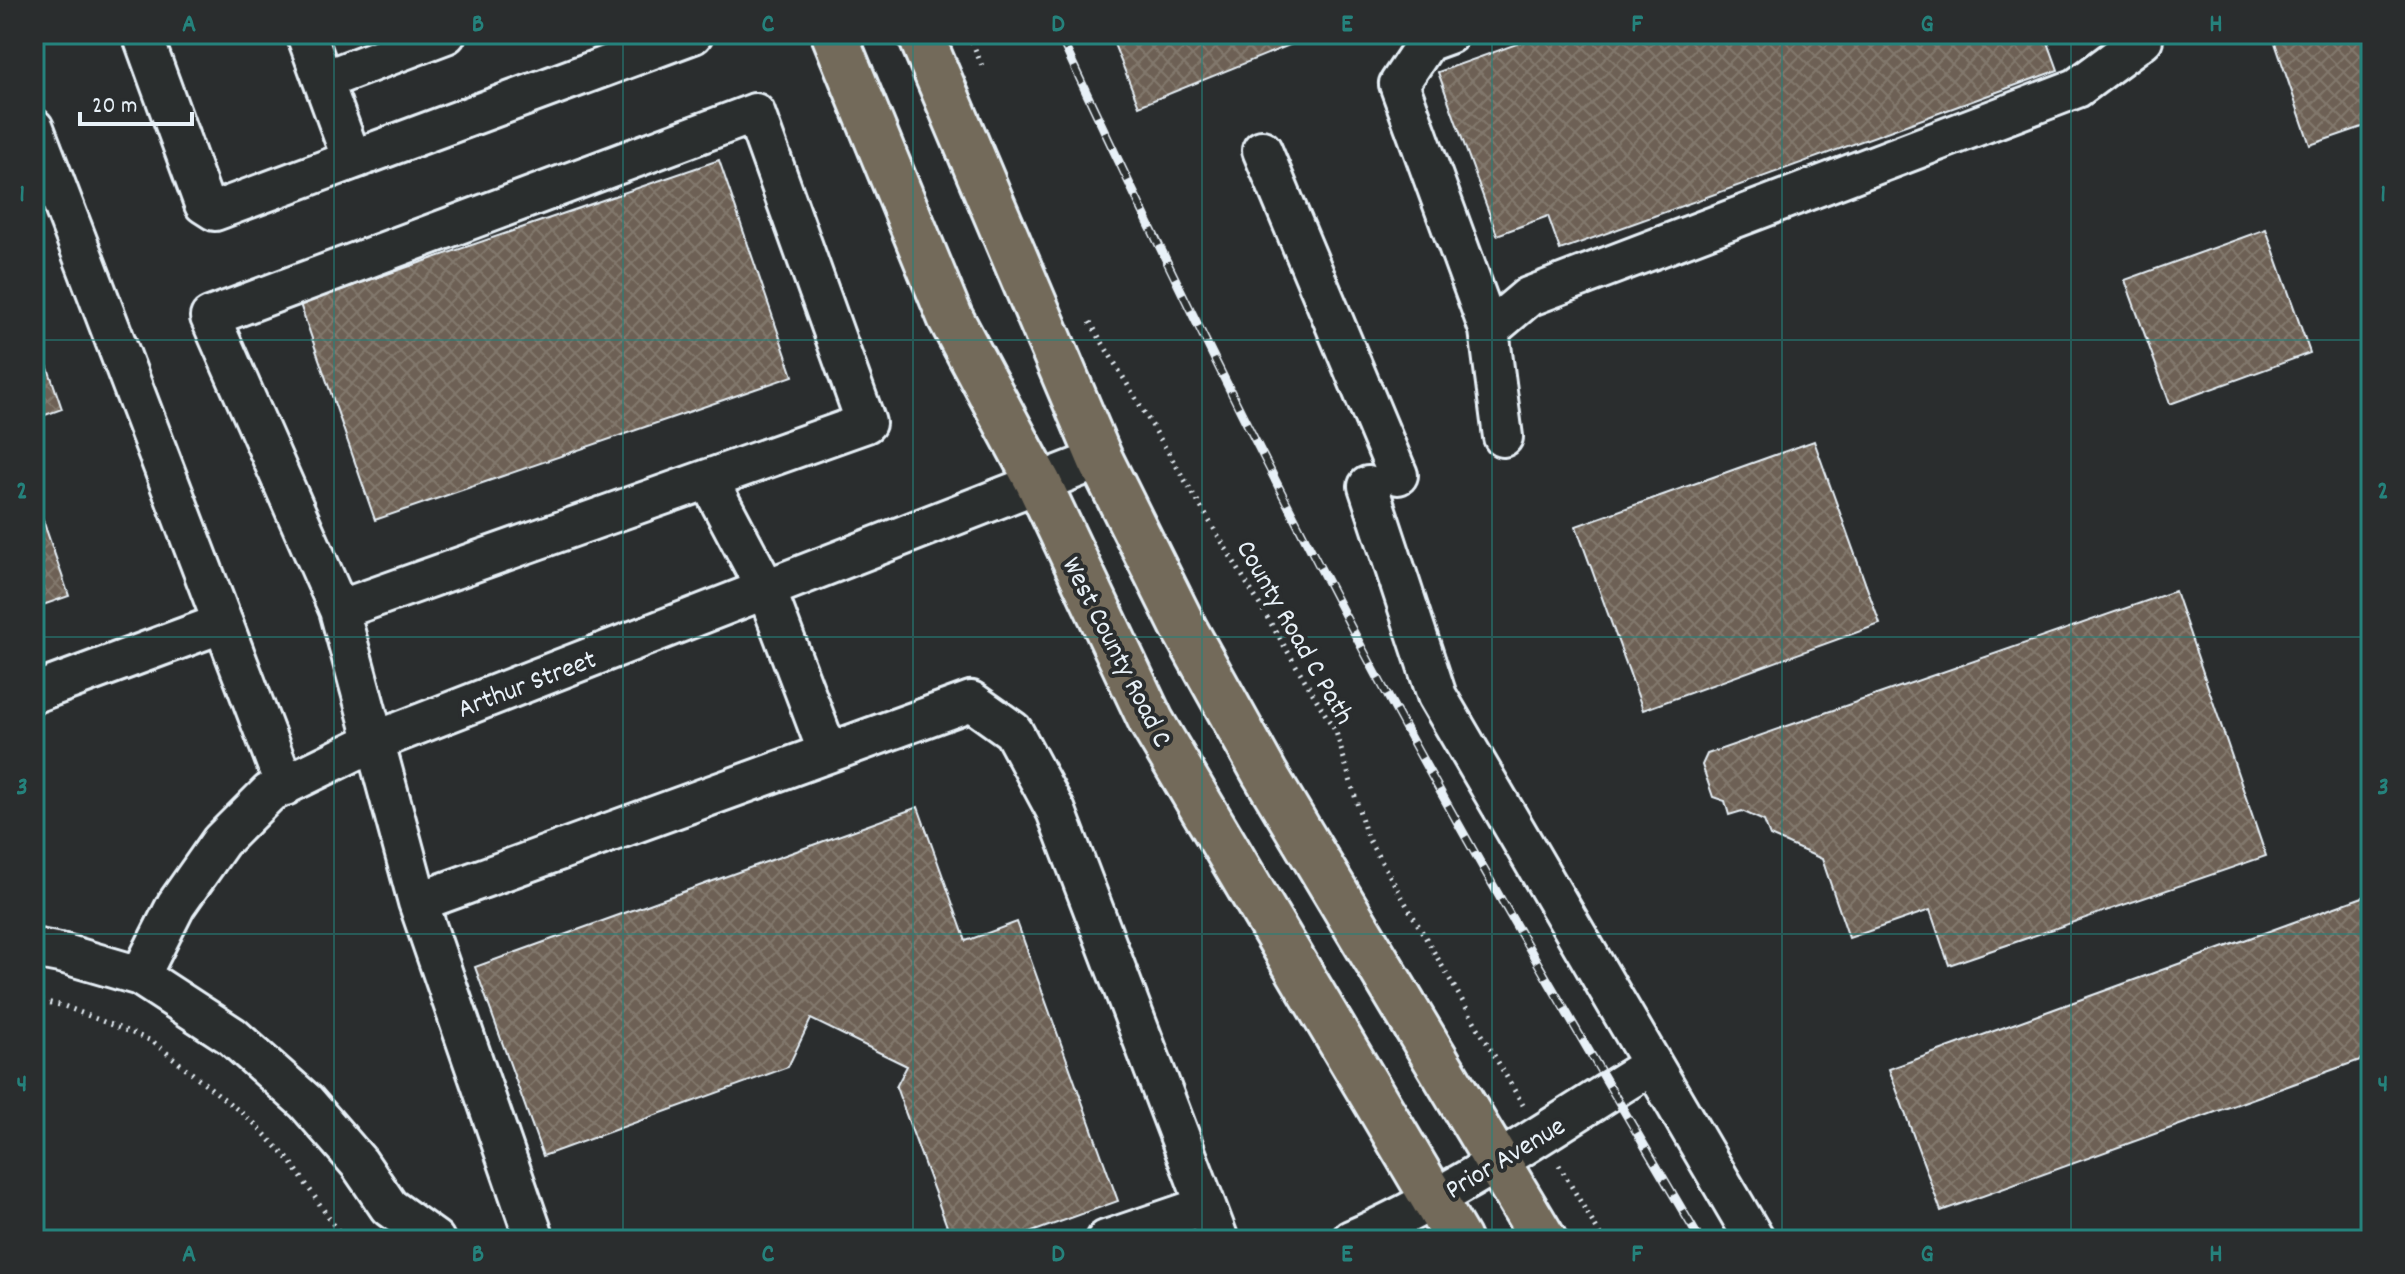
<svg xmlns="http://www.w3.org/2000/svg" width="2405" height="1274" viewBox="0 0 2405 1274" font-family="Dekko,sans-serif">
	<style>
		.building { fill: url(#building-cross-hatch); stroke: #e8f1f8; stroke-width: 2 }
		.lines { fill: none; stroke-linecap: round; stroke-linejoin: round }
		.minor-casing { stroke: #e8f1f8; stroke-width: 44 }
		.major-casing { stroke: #e8f1f8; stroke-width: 50 }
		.path { stroke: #e8f1f8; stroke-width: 5; stroke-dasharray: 2 6; stroke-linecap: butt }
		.minor { stroke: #2a2d2e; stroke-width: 38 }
		.major { stroke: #736b5a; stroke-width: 44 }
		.rail-casing { stroke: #e8f1f8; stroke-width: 9 }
		.rail { stroke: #2a2d2e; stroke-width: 6; stroke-dasharray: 18; stroke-linecap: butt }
		.grid { fill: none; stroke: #25827c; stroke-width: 2; stroke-opacity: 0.55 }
		.labels { text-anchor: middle; stroke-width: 8; stroke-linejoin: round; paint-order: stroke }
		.street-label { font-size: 28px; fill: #e8f1f8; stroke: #2a2d2e }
		.neatline { fill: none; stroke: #25827c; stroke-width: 3 }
		.grid-label { font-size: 26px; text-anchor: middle; font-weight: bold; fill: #25827c }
	</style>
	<defs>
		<pattern id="building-cross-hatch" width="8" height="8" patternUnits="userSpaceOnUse" patternTransform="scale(2)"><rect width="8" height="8" fill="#6d6154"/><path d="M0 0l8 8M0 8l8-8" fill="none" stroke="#82786d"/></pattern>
	</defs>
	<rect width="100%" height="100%" fill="#2a2d2e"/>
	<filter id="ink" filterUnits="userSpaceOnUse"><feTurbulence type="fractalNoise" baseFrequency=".0125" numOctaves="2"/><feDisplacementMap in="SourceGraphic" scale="16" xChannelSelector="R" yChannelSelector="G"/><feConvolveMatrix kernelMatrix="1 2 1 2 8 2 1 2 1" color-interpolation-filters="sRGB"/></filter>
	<g filter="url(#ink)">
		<path class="building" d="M1110,34H1293L1297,42L1139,106Z
			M1545,34H2045L2058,70L1560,250L1548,216L1497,235L1438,72Z
			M2272,34H2371V124L2310,145Z
			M719,160L793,376L375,520L300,304Z
			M2266,229L2310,353L2170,404L2125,280Z
			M34,327L62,409L34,419Z
			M1814,441L1880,624L1643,710L1576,526Z
			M34,494L69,596L34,608Z
			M2175,591L2266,856L1949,965L1930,910L1849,938L1822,859L1770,836L1764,821L1742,811L1729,815L1725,801L1713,797L1702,765L1707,754Z
			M918,807L966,941L1017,922L1118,1201L1010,1240H952L896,1087L907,1066L811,1019L788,1067L543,1156L475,967Z
			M2371,894V1056L1941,1211L1889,1069Z"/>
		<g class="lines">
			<g class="minor-casing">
				<path id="minor" d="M142,34L204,204L215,211L352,160
					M306,34L352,160L693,34
					M1449,34L1427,42L1399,84L1489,330L1503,437
					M324,80L446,34
					M34,128L285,786
					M1262,150L1398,475
					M1489,330L1528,297L2077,88L2143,39V34
					M708,479L766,589L828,753
					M1368,486L1437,696L1755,1240
					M339,610L866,423L755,113L210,317L339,610L418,902L535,1240
					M34,693L223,623
					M418,902L971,701L1013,731L1056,811L1219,1240
					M34,948L65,954L140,976L232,1036L306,1102L359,1163L389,1207L435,1240
					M140,976L176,905L221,841L269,793L373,742L1100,459
					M1106,1240L1206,1206
					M1351,1240C1457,1194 1553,1125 1652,1065"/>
			</g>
			<g class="major-casing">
				<path id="major" d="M834,34L950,317L1038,482L1151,721L1458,1240
					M920,34L1100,459L1185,630L1265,774L1544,1240"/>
			</g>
			<path class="path" d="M969,34L982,66
				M1090,322L1336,732L1367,837L1523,1105
				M34,999L64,1006L152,1041L253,1122L291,1162L344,1240
				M1559,1165L1603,1240"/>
			<use href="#minor" class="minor"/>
			<use href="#major" class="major"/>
			<g class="rail-casing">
				<path id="rail" d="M1059,34C1144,217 1232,398 1325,577C1441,802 1571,1021 1700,1240"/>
			</g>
			<use href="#rail" class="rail"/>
		</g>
	</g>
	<path class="grid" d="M334,34V1240M623,34V1240M913,34V1240M1202,34V1240M1492,34V1240M1782,34V1240M2071,34V1240M34,340H2371M34,637H2371M34,934H2371"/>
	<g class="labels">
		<g class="street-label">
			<text transform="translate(1297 631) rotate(60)" y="10">County Road C Path</text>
			<text transform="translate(1119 651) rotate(63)" y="10">West County Road C</text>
			<text transform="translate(526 682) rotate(-21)" y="10">Arthur Street</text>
			<text transform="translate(1504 1156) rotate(-31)" y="10">Prior Avenue</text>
		</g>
	</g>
	<rect width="2405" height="1274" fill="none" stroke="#2a2d2e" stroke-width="88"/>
	<path d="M80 112v12h112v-12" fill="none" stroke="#e8f1f8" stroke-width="4"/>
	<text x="92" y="112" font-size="24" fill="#e8f1f8" stroke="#2a2d2e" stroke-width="6" paint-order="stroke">20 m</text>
	<rect x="44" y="44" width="2317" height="1186" class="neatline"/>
	<g class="grid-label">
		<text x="189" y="31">A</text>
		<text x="478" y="31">B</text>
		<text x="768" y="31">C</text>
		<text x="1058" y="31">D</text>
		<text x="1347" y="31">E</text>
		<text x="1637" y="31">F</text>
		<text x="1927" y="31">G</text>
		<text x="2216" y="31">H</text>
		<text x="22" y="201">1</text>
		<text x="2383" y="201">1</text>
		<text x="22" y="498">2</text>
		<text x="2383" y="498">2</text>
		<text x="22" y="794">3</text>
		<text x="2383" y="794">3</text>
		<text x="22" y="1091">4</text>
		<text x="2383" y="1091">4</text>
		<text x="189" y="1261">A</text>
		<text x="478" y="1261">B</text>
		<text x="768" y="1261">C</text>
		<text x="1058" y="1261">D</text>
		<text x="1347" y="1261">E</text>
		<text x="1637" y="1261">F</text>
		<text x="1927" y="1261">G</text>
		<text x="2216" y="1261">H</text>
	</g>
</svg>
